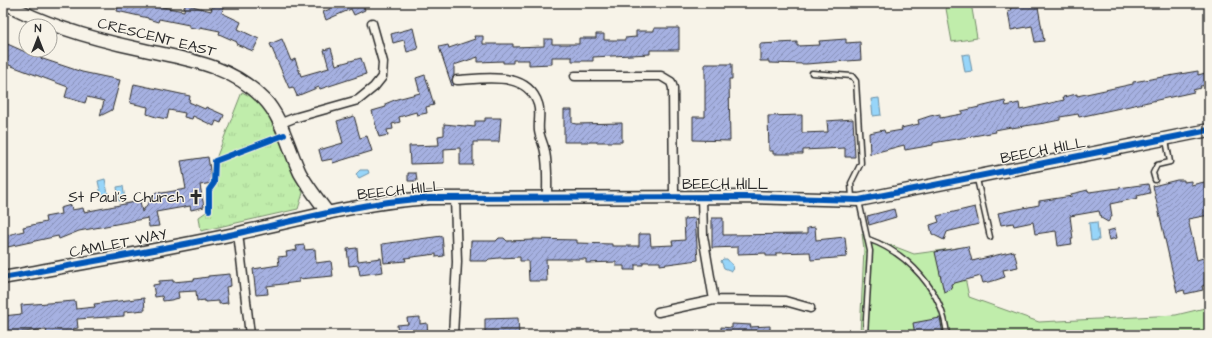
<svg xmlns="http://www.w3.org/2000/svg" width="1212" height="338" viewBox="0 0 1212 338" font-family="'Architects Daughter',sans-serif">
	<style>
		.grass { fill: #c0edab; stroke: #768c6b }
		.park { fill: url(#park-tufts); stroke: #768c6b }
		.water { fill: #97d5f9; stroke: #6c91a7 }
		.building { fill: url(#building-hatch); stroke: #2b2b2b }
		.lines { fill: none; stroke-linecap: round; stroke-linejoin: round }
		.lane-casing { stroke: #2b2b2b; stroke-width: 7 }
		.street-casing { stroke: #2b2b2b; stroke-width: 11 }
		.secondary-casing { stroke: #2b2b2b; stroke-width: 15 }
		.lane { stroke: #f7f3e8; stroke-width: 4 }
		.street { stroke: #f7f3e8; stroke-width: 8 }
		.secondary { stroke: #f7f3e8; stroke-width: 12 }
		.cycleway-casing { stroke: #f7f3e8; stroke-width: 8 }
		.cycleway { stroke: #0057b8; stroke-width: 6 }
		.labels { text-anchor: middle; stroke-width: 3; stroke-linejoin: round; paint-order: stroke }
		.street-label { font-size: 15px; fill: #2b2b2b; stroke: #f7f3e8 }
		.poi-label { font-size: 15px; fill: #2b2b2b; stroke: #f7f3e8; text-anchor: end }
	</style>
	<defs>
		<pattern id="park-tufts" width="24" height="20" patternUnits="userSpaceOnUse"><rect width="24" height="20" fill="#c0edab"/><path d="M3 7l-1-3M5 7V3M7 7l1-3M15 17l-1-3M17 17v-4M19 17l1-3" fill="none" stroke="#a5cb93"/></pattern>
		<pattern id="building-hatch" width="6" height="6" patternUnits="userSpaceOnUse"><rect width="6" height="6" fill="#a6b1e1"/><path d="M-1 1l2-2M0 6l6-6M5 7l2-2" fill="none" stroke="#8790b7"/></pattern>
	</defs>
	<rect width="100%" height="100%" fill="#f7f3e8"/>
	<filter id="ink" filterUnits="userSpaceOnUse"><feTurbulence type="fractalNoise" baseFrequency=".025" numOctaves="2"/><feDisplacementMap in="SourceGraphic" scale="8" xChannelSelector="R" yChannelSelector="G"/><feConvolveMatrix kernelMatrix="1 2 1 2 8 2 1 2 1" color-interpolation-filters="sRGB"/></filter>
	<g filter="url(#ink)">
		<path class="grass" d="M945,3H971L977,38L952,42Z
			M862,234L914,254L959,248L969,297L1039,322L1176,315L1209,307V335H860L864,249Z"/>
		<path class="park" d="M242,92L263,103L303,193L298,209L201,231L199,217L209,210V190L214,183L215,161Z"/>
		<path class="water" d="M969,54L972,71L965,72L962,55Z
			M879,98L881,115L873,116L871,99Z
			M360,170H368L369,173L359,178L356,174Z
			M105,179L108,194L101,195L98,181Z
			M123,186L125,200L119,201L117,187Z
			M1097,222L1099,240L1091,241L1089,223Z
			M723,259H727L733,266L732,271L724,268L721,261Z"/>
		<path class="building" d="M119,3H163L162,7L184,11L185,4L211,11L213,3H224L222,13L241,22L238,29L259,39L253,51L236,44L237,42L219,34L220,31L200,27V29L189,27V25L159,19L158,22L148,19V18L117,11Z
			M327,3H366L363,4L365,10L354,15L351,9L326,20L323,12L330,9Z
			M1026,3V6L1034,5L1035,7H1038L1044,41L1035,42L1032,26L1011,30L1008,11H1011L1010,8L1018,7V4Z
			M413,28L418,49L407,52L404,40L393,43L391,34Z
			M654,28H679V50H650V54L593,57V61H572V57H552V64L529,65V60H513V63H503V61L478,62V57L454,65V76L452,80L454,85L452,86L439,47L448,45L449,48L475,39L474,36H483V44H513V47L544,46V39H552V44H579V38H596V34H604V40H625V38L636,37V31H654Z
			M282,39L291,61L295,59L301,76L329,68L324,50L331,48L336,65L361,58L366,74L320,89L319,87L297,96L293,87L289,88L270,44Z
			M846,39V43L860,42L861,60L806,64L769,63V61H760V44L797,42V46L820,45L819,41Z
			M3,42L32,55L33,53L41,56L40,58L82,72L120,80L112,110L100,116L104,101L87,97L85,103L65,97L68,87L9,65L3,61Z
			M705,64H732V79H729L730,141L693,140V117H705Z
			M1198,71V75L1209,72V85L1200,86L1201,88L1193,90L1194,92L1079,117L1078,114L1060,117V120L1045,123L1011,128V127L995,130L996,132L933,143V145L905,150L904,145L870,154L869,133L884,130L885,133L902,130L901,128L919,124L918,120L930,116L940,114V118L962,114V111L1005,101L1006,106L1019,103L1020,110L1064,100L1063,97L1077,94V96L1133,84V82Z
			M425,75L434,105L426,107L427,113L417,115L416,112L399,117L400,122L392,124L393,129L387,130L388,135L379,137L372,111L386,107L385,104L397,99L420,93L416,78Z
			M134,84L190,96L189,102L205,109L206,107L224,115L221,123L216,121L214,126L193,116L192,119L184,117L185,113L169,110L167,119L156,117L147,114L148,107L130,103Z
			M564,110H572V123L576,124L622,123V142H564Z
			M802,115V133L828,132L827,121L853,119L855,157H845V148L803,150V154H773V151H769L768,116Z
			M354,116L360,138L367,136L372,151L333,163L332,159L322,161L319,150L343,143L337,121Z
			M485,118H501L499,142H473V165H460V148L444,149V163L410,164L409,146L439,145L438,136L444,135V124L475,127V121H485Z
			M208,157L212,183L200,185L204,207L191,210L190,206L156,212L159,226L149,227L148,218L79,231L59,239L58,236L3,248V236L24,231L23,227L46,222L45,217L61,214L60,208L71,205L72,210L83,208L84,212L140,201L142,212L156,192L162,193L186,189L181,161Z
			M408,173H416L417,181H408Z
			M1177,180H1184V182L1191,181V185L1209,181V215L1188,219L1197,260L1203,258L1208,285L1202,286L1203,290L1185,294L1184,290L1177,292L1153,186Z
			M1148,184L1150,193L1137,196L1138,198L1110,204L1112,216L1108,222L1101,218L1099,211L1070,216L1073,239H1071L1072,244L1058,246L1056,231L1035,234L1033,222L1014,226L1013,223L1001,225L998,213L1039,205V201L1072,196L1071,194L1088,190L1089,192Z
			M975,207L979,224L950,231L947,232L944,240L932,234L930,225L939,222L937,216Z
			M894,209L896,217L869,225L867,216Z
			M695,218L698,260L660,265V262H643V265H635V270H624V266H616V262L586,263V259H546L547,281H529L528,261H520V257L499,258L489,259L487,261H470L471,241H496L499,238H504L507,241L533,240V239L577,240V243L612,244V246H639V234H650L651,246L673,245L672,241L685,240L684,219Z
			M712,218H723V235L807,234V228L815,227L816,240L845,237L847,257L811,260L810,252L776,253V256H766V253L738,254V247L712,248Z
			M1115,229L1117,238L1109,240L1107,231Z
			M442,236L444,256L436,257V254L405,258L406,261L384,263L382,244Z
			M304,245L305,250L315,249L316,263L331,261L333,276L299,279V282L267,286L268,294L256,295L253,269L279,265L278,257L287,256L286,252L297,250L296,246Z
			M968,246L972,261L1014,251L1018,267L1003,270L1005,277L993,281L983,283L981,276L951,284L952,289L944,292L935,252Z
			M357,248L358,261L381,258L383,272L360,275L358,265L349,266L347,249Z
			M230,274L231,286L226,287L228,303L219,304V301L205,302V300L197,301L196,291L178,292L179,298L171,300L163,301L162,296L155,297L153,285L159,284V281L173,280V282L195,280L194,279L208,277V276Z
			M144,298L145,310L124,312V316L77,319L78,328L73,329L74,335H47L46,329L3,335V316L22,314L21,305L75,301L76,309L95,307L94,304Z
			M420,317V324L427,323L428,335H413V333L398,335L397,325L408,324L407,318Z
			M518,318L519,335H485V319Z
			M940,318L943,334L915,335L913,323Z
			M732,324L751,325L750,327L770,326V335H721V327L732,328Z"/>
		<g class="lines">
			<g class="lane-casing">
				<path id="lane" d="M812,73L852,76L856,81L861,163L851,183L852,198
					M977,179L990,237
					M1155,180L1153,173L1157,165L1170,162L1166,140
					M859,201L870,251L865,335
					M868,239C908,253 943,291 947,335"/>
			</g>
			<g class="street-casing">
				<path id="street" d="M575,76H661L671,82L673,88L674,197
					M457,80C484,79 527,70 538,104C541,112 538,122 539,131C540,138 544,145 545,152C548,166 547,182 547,197
					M279,124L294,118L358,100L374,87L382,77L383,62L372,23
					M702,197L703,236L714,300L785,301L810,308
					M238,233L250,335
					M658,312L714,300
					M453,335L457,262L455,198"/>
			</g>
			<g class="secondary-casing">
				<path id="secondary" d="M5,3C46,26 93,39 140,49C185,59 230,64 264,99C282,117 289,150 300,173C308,187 318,200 328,213
					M3,278C82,263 160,250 239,233C302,219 364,202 429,198L747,197L859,200L1209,130"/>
			</g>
			<use href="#lane" class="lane"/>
			<use href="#street" class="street"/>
			<use href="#secondary" class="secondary"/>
			<g class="cycleway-casing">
				<path id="cycleway" d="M209,210V190L214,183L215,161L284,135
					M3,278C82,263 160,250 239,233C302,219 364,202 429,198L747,197L859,200L1209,130"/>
			</g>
			<use href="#cycleway" class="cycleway"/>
		</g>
	</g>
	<defs>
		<g id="church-bare" transform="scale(1.2)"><path d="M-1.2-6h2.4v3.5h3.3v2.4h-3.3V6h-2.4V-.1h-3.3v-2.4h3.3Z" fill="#2b2b2b" stroke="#f7f3e8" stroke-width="2.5" paint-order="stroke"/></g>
	</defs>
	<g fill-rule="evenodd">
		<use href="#church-bare" x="196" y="197"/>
	</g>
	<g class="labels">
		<g class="street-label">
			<text transform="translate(157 37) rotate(14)" y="5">CRESCENT EAST</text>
			<text transform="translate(1043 150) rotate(-11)" y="5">BEECH HILL</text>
			<text x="725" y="189">BEECH HILL</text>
			<text transform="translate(400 190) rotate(-6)" y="5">BEECH HILL</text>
			<text transform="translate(118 243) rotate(-11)" y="5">CAMLET WAY</text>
		</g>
		<g class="poi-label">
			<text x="184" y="202">St Paul's Church</text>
		</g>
	</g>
	<rect width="1212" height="338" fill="none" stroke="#f7f3e8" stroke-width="16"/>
	<rect x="8" y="8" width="1196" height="322" fill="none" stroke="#2b2b2b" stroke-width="1.5" filter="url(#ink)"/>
	<g transform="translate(38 38)"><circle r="19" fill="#f7f3e8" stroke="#a5a39c"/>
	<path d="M0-3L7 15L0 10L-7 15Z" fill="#2b2b2b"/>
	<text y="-6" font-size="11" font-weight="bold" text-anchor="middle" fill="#2b2b2b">N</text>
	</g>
</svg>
